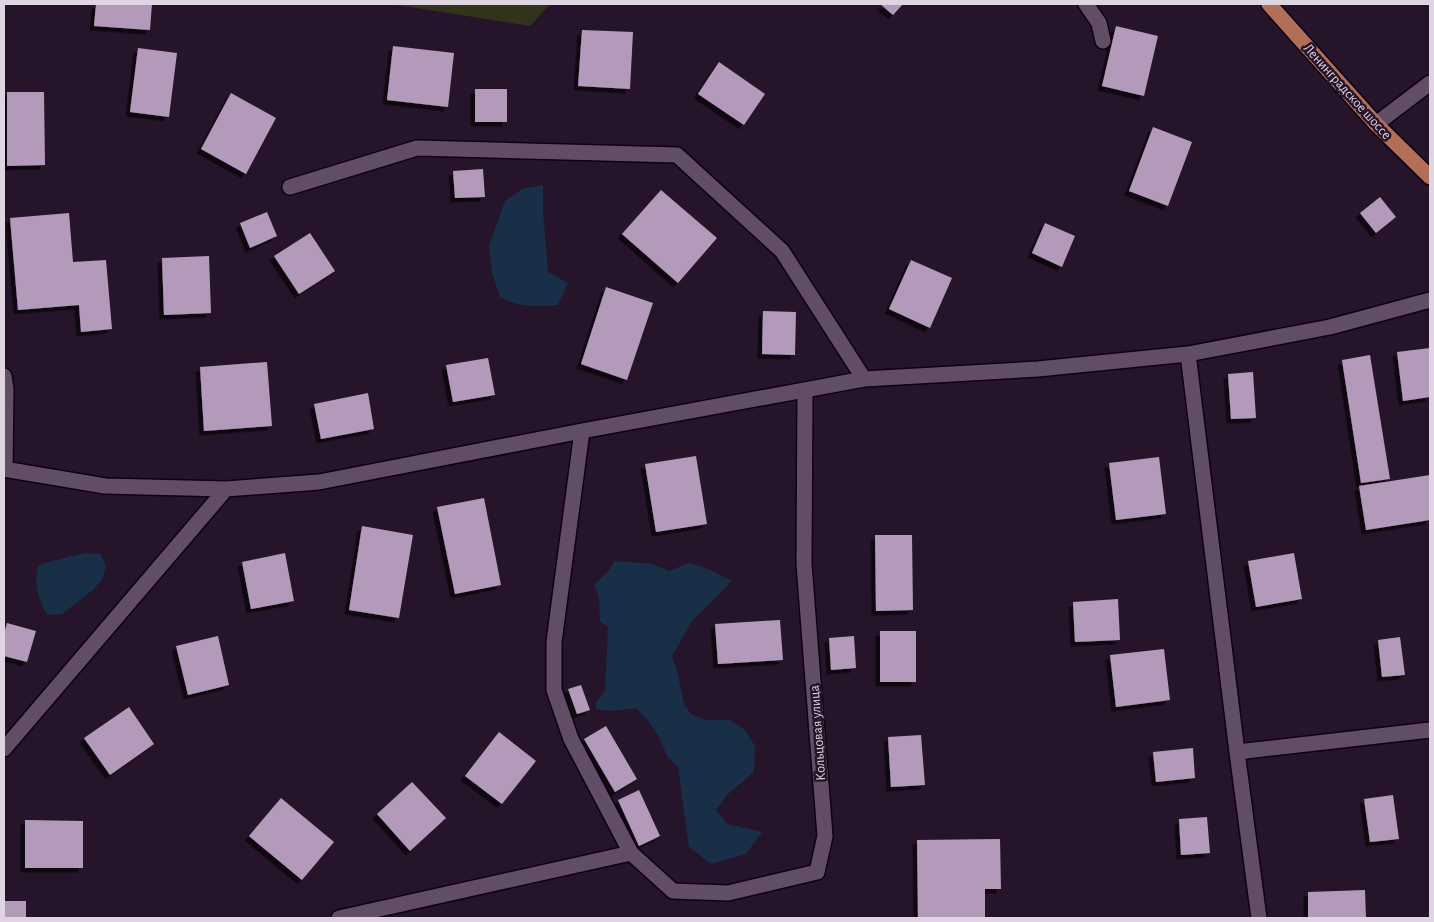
<svg xmlns="http://www.w3.org/2000/svg" width="1434" height="922" viewBox="0 0 1434 922" font-family="'Alegreya Sans',sans-serif">
	<style>
		.green { fill: #32331b }
		.water { fill: #192f48 }
		.building { fill: #b39aba; filter: url(#shadow) }
		.lines { fill: none; stroke-linecap: round; stroke-linejoin: round }
		.minor-casing { stroke: #0e0212; stroke-width: 18 }
		.major-casing { stroke: #0e0212; stroke-width: 18 }
		.minor { stroke: #614e66; stroke-width: 15 }
		.major { stroke: #b06f56; stroke-width: 15 }
		.labels { text-anchor: middle; stroke-width: 5; stroke-linejoin: round; paint-order: stroke }
		.street-label { font-size: 14px; fill: #dfd4e2; stroke: #26152a }
	</style>
	<defs>
		<filter id="shadow"><feDropShadow dx="-4.5" dy="4.5" stdDeviation="0" flood-color="#0009"/></filter>
	</defs>
	<rect width="100%" height="100%" fill="#26152a"/>
	<path class="green" d="M391,4H550L530,26Z"/>
	<path class="water" d="M543,185V211L548,272L568,283L558,305C535,307 521,308 500,297L492,273L489,246L505,201L522,189Z
		M85,553L101,554L106,567L102,579L94,589L62,614L47,615C38,596 34,587 38,566L44,563Z
		M615,561L652,564L669,571L690,563L708,569L732,581L692,621L672,656L677,670L684,704L691,714L705,720H730L744,729L755,746L754,772L728,794L716,810L727,824L762,832L746,854L711,864L689,847L678,767L667,756L659,737L647,719L636,708L609,711L596,709V703L605,691L608,627L600,621L599,598L594,585L610,569Z"/>
	<path class="building" d="M96,4H152L150,30L94,26Z
		M880,4H903L893,15Z
		M1116,26L1158,36L1144,96L1102,86Z
		M582,30L633,32L630,89L578,86Z
		M393,46L454,53L448,107L387,100Z
		M138,48L177,53L169,117L130,112Z
		M719,62L765,94L744,125L698,94Z
		M475,89H507V122H475Z
		M7,92H44L45,165L7,166Z
		M231,93L276,118L246,174L201,149Z
		M1153,127L1192,142L1168,206L1129,191Z
		M483,169L485,197L455,198L453,171Z
		M661,190L717,238L678,283L622,234Z
		M1380,197L1396,217L1376,233L1360,213Z
		M267,212L277,236L250,248L240,223Z
		M69,213L73,262L106,260L112,329L81,332L79,305L18,310L10,218Z
		M1045,223L1075,236L1062,267L1032,253Z
		M310,233L335,271L299,294L274,256Z
		M209,256L211,313L164,315L162,258Z
		M911,260L952,278L930,328L889,309Z
		M606,287L653,303L627,380L581,364Z
		M763,311L796,312L795,355L762,354Z
		M1430,348V397L1403,401L1397,352Z
		M1370,355L1390,479L1361,483L1342,360Z
		M488,358L495,395L453,402L446,365Z
		M267,362L272,426L204,431L200,367Z
		M1253,372L1256,418L1231,419L1228,374Z
		M368,393L374,429L321,439L314,404Z
		M696,456L707,524L656,532L645,464Z
		M1159,457L1166,514L1116,520L1109,463Z
		M1430,475V520L1366,530L1359,486Z
		M484,498L501,585L455,594L437,507Z
		M362,526L413,535L399,618L349,610Z
		M875,535H912L913,610L876,611Z
		M285,553L294,601L251,609L242,562Z
		M1294,553L1302,599L1256,607L1248,561Z
		M1118,599L1120,640L1075,642L1073,602Z
		M780,620L783,660L718,664L715,624Z
		M7,623L36,631L27,662L4,656V634Z
		M880,631H916V682H880Z
		M218,636L229,685L188,695L176,646Z
		M854,636L856,668L831,670L829,638Z
		M1400,637L1405,675L1382,677L1378,640Z
		M1164,649L1170,700L1116,707L1110,655Z
		M581,685L590,710L577,714L568,689Z
		M129,707L154,744L110,775L84,738Z
		M606,726L637,779L615,792L584,739Z
		M499,732L536,761L502,804L465,776Z
		M921,735L925,785L891,787L888,737Z
		M1193,748L1195,778L1156,782L1153,752Z
		M412,782L446,818L410,851L377,814Z
		M639,790L660,836L639,846L618,800Z
		M1393,795L1399,839L1370,842L1364,799Z
		M281,798L334,842L302,880L249,836Z
		M1207,817L1210,853L1181,855L1179,819Z
		M25,820L83,821V868H25Z
		M1000,839L1001,889H985V918H918L917,840Z
		M1365,890L1366,918H1308V892Z
		M4,901H26V918H4Z"/>
	<g class="lines">
		<g class="minor-casing">
			<path id="minor" d="M1086,4L1099,23L1103,41
				M1376,124L1430,83
				M290,187L417,148L677,155L782,251L864,379
				M1188,354L1237,752L1259,918
				M4,376L6,389L5,469
				M582,431L554,642V690L571,739L631,853L673,891L728,893L817,872L825,836L804,564L805,390
				M4,469L105,486L226,489L319,482L582,431L864,379L1038,369L1188,354L1330,327L1430,300
				M4,749L226,489
				M1237,752L1430,730
				M339,918L631,853"/>
		</g>
		<g class="major-casing">
			<path id="major" d="M1269,4L1376,124L1430,177"/>
		</g>
		<use href="#minor" class="minor"/>
		<use href="#major" class="major"/>
	</g>
	<g class="labels">
		<g class="street-label">
			<text transform="translate(1348 91) rotate(48)" y="5">Ленинградское шоссе</text>
			<text transform="translate(817 733) rotate(-94)" y="5">Кольцовая улица</text>
		</g>
	</g>
	<rect width="1434" height="922" fill="none" stroke="#dfd4e2" stroke-width="10"/>
</svg>
